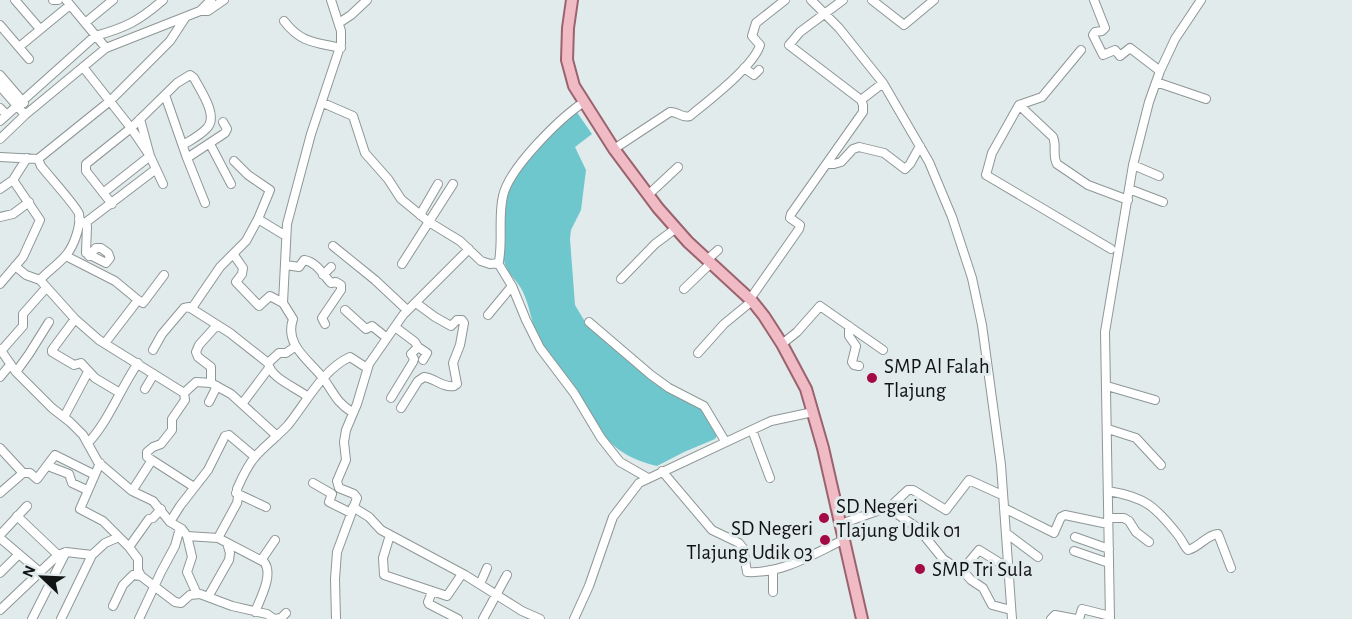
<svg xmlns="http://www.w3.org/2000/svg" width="1352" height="619" viewBox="0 0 1352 619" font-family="'Alegreya Sans',sans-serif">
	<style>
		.water { fill: #6dc7cd }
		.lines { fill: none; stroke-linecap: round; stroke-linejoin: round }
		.minor-casing { stroke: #8e9696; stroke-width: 10 }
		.major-casing { stroke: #9b636e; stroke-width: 14 }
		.minor { stroke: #fff; stroke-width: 8 }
		.major { stroke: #f0bbc5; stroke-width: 10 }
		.poi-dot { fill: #a30a46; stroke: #e2ebec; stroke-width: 2 }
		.labels { text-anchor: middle; stroke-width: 6; stroke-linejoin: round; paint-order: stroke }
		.poi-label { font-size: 21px; fill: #111414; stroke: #e2ebec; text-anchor: start }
	</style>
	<rect width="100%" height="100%" fill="#e2ebec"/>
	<path class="water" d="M576,111L592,134L575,147L586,170L581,210L571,230L570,239L575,305L587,325L705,411L718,434L715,439L684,452L657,466C601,452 600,425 572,383C563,370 548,359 541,344C532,328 531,309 523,292C518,281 507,274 504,261C502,248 504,211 507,197C511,175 554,132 570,114Z"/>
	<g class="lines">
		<g class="minor-casing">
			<path id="minor" d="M15,0L40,29
				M53,0H58
				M66,0L106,48
				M331,0L341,31V44L311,134L287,224L283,303L293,319C284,345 309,360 323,378C335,394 335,401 353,413
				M811,0L839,28L883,83L929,162L952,217L972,278L982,325L1001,465L1012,619
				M872,0L904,25L934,0
				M1094,0L1105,28L1102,31L1095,32L1093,35L1103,55L1115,50L1120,56L1130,48L1160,71
				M200,11L211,0
				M284,21C301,43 314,42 341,48
				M85,23L113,0
				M339,23L351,15L367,0
				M0,25L29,59
				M19,47L70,5
				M1081,50L1042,97L1019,105L992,153L986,175L1111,249
				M83,67L131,128L150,156L103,193
				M744,68L754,75L759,70
				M0,75L24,103
				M1156,82L1206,99
				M0,86L25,115
				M165,95L187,158L205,203
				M861,100L883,83
				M323,103L353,116L365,153L388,179L401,199L429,222L460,241L481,261L490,264L498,263L499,261C503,239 498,217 503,196C509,168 560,118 584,102
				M1019,105L1053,137C1057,146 1052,155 1057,164L1088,185L1128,200
				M0,108L7,115
				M140,119L150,156L163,184
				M0,121L95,36C125,28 139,21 163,0
				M0,139L25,115L106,48L200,11H208L224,0
				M210,144L231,184
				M614,149L670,112C678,111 682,119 690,116C708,101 754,66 760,45L752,36L756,23L785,0
				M0,157L38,159L110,101L170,41L185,18
				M187,158L225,133L227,129L223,122
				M38,159L41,166C47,174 77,207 79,214C81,226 74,245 67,254C59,264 48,271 40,280
				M234,161L248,175L270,190L258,219
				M827,164H834L841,162L853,149L859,147L884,153L905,169L910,164L920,146
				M1133,165L1159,176
				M0,189L13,180L27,158
				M1129,189L1163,202
				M648,195L678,167
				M112,204L86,171V164L131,128L177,83L190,75L194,78C200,90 219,116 207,128C201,135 191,140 183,145
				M420,215L438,184
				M0,217L13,214L29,202
				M79,219L87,226L86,253L106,263L110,258L108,253L101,248H96L89,256
				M85,223L156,169
				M333,246L375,280L407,310
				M234,255L243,268L242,274L236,282L259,306L270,296L283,303
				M66,256L115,281L138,300L105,343
				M708,259L718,250
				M498,263L512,286L526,320L540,348L574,393L601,438L620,462L648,478
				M402,264L453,184
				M286,265L299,267L304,260C317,262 323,275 331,283L336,282L341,285V290L322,318L325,324
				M15,266L26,275L40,280L75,319L99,340L184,393
				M323,275L331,267
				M621,279L655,244L675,229
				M0,284L23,257L40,220L13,180
				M684,289L711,263
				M750,299L799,229L800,225L790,218L791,214L863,112V105L861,100L789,45L800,32L843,0
				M138,300L143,303L164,275
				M192,308L220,267L246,241L258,219L286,236
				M345,310L366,329L372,326L387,338
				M488,315L512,286
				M75,319L52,350V352L74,365L81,363L95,378L120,393
				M589,322L651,375L669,388L704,406L725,441
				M217,325L199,345L196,352L198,357L211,367V383L231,394L277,436
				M849,326V336L856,346L852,362L854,365L859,366
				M782,344L797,332L820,306L883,350
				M418,347L427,353L423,360
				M0,349L16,372L52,408L70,422L83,435L98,462L132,491L153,501L170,522L182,529L187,536L218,538L264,562C274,574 260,599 255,612
				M153,350L162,334L184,308L189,307L230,333L268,363C271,379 296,387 308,397
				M1,351L23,326V314L46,288
				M698,353L724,324L752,301
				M268,363L279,353H286L296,346
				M16,372L29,354L49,322
				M0,377L10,365
				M1107,386L1155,400
				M145,389L154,374
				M391,398L413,362L414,359L411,354L418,347L415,342L395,327
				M209,402L217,386
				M242,404L269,368
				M401,408L418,381L424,377C435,378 442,388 454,386L457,384L453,363L460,345L464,323L462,320H457L451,326L435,317L416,303
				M64,417L88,372
				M1108,429L1136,438L1161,465
				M752,430L770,478
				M88,443C110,419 120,389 138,363
				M0,448L23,473L0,493
				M152,460L194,487
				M100,463L80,509L103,521L129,547L138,559V570L141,576L175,602L181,603L190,595L200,594L232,606L267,614L274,619
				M48,466L69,474L72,483L87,490
				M662,471L712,530L739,543L743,548L747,572C783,574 813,554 845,539
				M23,473H30L37,479L55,455L93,474
				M313,483L332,494L329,502L351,513
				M132,491L152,460L147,457V452L153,447L161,444L172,430V419L185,400L184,393L196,382L211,383
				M1108,491C1145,497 1155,506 1178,535C1182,540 1184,546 1188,550C1200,547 1206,535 1218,534L1231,568
				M236,493L266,507
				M1002,495L969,480L946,510L913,490H908L891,506L894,512L918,528L943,559L960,570L964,568L979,550L1008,568
				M353,507L369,517L381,530L465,575L522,611L540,619
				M1004,508L1054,533L1061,517L1065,515L1108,524
				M17,516L58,555
				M1108,518H1124L1129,521L1136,532L1149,542
				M170,522L180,506L208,470L225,436L229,435L255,457
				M841,524L891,506
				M1006,533L1038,557
				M0,535L27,506
				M390,535L383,558L384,575L447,596L462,574
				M187,536L192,557L187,572L197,594
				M1075,537L1109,549
				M0,538L40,572
				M218,538L237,503L238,497L237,489C242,478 247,466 255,457C265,445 278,436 288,425C306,403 323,369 350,357L367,368
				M129,547L149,519L153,518L161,509
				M1074,551L1109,563
				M262,559L275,540
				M962,570L971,580L983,588L992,605L1011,610
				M0,573L19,554
				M480,584L487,568
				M432,592L428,602L429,604L458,619
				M773,592V570
				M208,597L229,560L230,553L227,543
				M113,606L123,585L133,575L141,576
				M0,610L58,555L66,552L92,555L105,543L119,537
				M32,619L66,552
				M61,619L92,555
				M139,619L161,572L175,546L180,528
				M274,619L281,618L286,613
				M336,619L335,579L337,552L357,498L354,494L339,488L337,481L346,460L344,442L346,430L357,404L369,364L403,315L469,249
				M483,619L507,575
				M574,619L589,586L613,517L639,483L771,421L813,412
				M1051,619L1055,615L1076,619
				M1079,619L1082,609L1110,616
				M1110,619L1105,332L1133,165L1149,102L1160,71L1175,39L1201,0"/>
		</g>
		<g class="major-casing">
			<path id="major" d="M572,0L568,28L567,60L574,86L614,149L658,208L688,242L752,301L764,316L782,344L806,389L823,448L862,619"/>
		</g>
		<use href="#minor" class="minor"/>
		<use href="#major" class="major"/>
	</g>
	<g class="poi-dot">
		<circle cx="872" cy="378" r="6"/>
		<circle cx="824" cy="518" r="6"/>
		<circle cx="825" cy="540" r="6"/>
		<circle cx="920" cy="569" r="6"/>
	</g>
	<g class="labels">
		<g class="poi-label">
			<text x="884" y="373">SMP Al Falah<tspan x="884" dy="24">Tlajung</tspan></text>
			<text x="836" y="513">SD Negeri<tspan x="836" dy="24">Tlajung Udik 01</tspan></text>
			<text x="813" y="535" text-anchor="end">SD Negeri<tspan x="813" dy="24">Tlajung Udik 03</tspan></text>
			<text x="932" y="576">SMP Tri Sula</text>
		</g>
	</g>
	<g transform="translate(42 577) rotate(293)" stroke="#e2ebec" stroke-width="4.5" paint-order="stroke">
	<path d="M0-4.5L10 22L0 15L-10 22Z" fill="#111414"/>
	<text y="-9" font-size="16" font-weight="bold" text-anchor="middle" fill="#111414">N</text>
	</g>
</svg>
